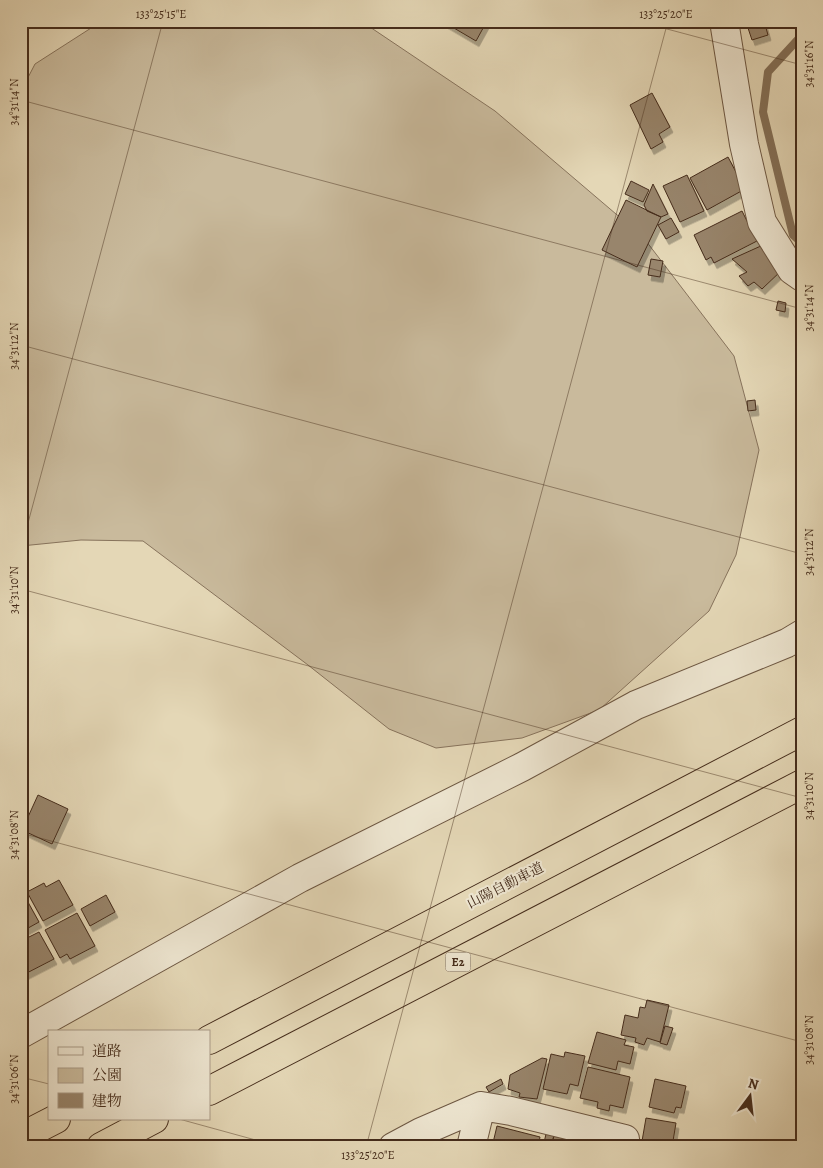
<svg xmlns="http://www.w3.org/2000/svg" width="823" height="1168" viewBox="0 0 823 1168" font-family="Alegreya,'Noto Serif JP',serif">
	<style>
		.green { fill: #c9ba9c; stroke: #87735c }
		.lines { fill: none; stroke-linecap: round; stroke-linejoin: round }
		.stream { stroke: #847058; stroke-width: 8 }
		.building { fill: #98856c; stroke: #452c1b; filter: url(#shadow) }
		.minor-casing { stroke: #6d5742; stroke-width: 30 }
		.tertiary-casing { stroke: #6d5742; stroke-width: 30 }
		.motorway-casing { stroke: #452c1b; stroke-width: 30 }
		.minor { stroke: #ede5d0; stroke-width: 28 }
		.tertiary { stroke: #ede5d0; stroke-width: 28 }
		.motorway { stroke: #e4d7b6; stroke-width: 28 }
		.ticks { fill: none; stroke: #452c1b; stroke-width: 1; stroke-opacity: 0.45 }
		.labels { text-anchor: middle; stroke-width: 4; stroke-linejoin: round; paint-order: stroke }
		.shield { fill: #ede5d0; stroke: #776451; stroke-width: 1 }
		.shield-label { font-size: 12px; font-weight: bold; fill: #452c1b }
		.street-label { font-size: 14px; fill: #452c1b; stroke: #ede5d0 }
		.neatline { fill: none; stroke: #452c1b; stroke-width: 2 }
		.ticks-label { font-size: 12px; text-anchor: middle; fill: #452c1b }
	</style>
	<defs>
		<filter id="shadow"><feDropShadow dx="3" dy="5.5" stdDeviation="0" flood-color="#0004"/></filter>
	</defs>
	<rect width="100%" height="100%" fill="#e4d7b6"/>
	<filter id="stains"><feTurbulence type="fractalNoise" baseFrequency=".004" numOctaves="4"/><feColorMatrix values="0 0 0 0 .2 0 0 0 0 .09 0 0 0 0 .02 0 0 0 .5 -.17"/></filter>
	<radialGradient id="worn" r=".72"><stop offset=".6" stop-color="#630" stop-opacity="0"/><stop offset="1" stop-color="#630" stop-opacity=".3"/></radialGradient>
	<path class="green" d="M102,21H361L495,111L643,237L734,356L759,450L736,555L709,611L599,710L522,738L436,748L389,729L308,665L143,541L81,540L21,546V91L35,64Z"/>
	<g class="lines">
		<path class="stream" d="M802,35L768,72L763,112L793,235L802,243"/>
	</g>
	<path class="building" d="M442,21H487L476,41Z
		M764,21L768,35L752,40L746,22Z
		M652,93L670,127L659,134L663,142L651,149L630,105Z
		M728,157L745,189L707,210L690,178Z
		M687,175L704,211L680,222L663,186Z
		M631,181L649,190L643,202L625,194Z
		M653,184L668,214L661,217L647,211L644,205Z
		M626,200L661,217L637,267L602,250Z
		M742,211L757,241L714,263L711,257L706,260L694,235Z
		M671,218L679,232L666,239L658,225Z
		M763,245L782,270L762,289L754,282L748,286L739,276L747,272L732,259Z
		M651,259L663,261L660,277L648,275Z
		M778,301L786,303L785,312L776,310Z
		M755,400L756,410L748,411L747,401Z
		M38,795L68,809L52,844L22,830Z
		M59,880L73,905L43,921L27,892L44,883L46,887Z
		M24,895L39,922L21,932V896Z
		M106,895L115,912L90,926L81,909Z
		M77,913L95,946L70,959L67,954L60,958L45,930Z
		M39,932L54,959L21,976V941Z
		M647,1000L669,1005L660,1042L647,1038L644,1045L635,1042L636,1038L621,1035L625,1015L638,1018L640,1007L645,1008Z
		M665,1026L673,1028L667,1045L660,1043Z
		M597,1032L626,1040L624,1045L634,1047L630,1064L618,1061L616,1070L588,1063Z
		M565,1052L585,1056L578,1086L570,1084L567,1094L543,1089L551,1054L564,1057Z
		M542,1058L547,1059L537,1099L519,1097L520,1093L508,1089L510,1075Z
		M588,1067L630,1077L623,1108L610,1105L609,1111L597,1108L598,1102L580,1098Z
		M501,1079L503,1084L489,1092L486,1087Z
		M655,1079L686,1086L681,1108L676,1107L674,1113L649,1107Z
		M646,1118L676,1123L672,1147H641Z
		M497,1126L540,1137L538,1147H492Z
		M546,1134L554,1135L551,1147H543Z
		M554,1136L596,1146V1147H551Z"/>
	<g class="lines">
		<g class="minor-casing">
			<path id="minor" d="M724,21L744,144L762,222L792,270L802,277
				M393,1147L421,1132L481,1106L511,1111L625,1139L623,1147
				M471,1147L481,1106"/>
		</g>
		<g class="tertiary-casing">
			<path id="tertiary" d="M21,1034L300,878L522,767L636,705L787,643L802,634"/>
		</g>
		<g class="motorway-casing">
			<path id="motorway" d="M209,1040L802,731
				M209,1091L802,784
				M21,1137L56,1119
				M101,1147L154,1119"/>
		</g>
		<use href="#minor" class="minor"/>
		<use href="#tertiary" class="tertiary"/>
		<use href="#motorway" class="motorway"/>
	</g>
	<path class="ticks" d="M637,21L802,65M21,100L802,309M21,345L802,554M21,549L163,21M21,589L802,798M21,833L802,1042M21,1077L49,1084M179,1119L281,1147M366,1147L668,21"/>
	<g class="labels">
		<rect class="shield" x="445.5" y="952.5" width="25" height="19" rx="4"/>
		<g class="shield-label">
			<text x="458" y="966">E2</text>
		</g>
		<g class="street-label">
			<text transform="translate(505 885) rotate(-27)" y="5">山陽自動車道</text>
		</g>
	</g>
	<rect width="823" height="1168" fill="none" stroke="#e4d7b6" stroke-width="55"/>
	<rect x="48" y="1030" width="162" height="90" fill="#ede5d0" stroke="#aa9b88"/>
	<rect x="58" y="1047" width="25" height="8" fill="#ede5d0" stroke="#aa9b88"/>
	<text x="92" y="1056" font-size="15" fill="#452c1b">道路</text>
	<rect x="58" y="1068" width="25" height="15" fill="#c9ba9c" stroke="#aa9b88"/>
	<text x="92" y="1080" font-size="15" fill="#452c1b">公園</text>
	<rect x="58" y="1093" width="25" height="15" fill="#98856c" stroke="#aa9b88"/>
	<text x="92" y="1106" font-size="15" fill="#452c1b">建物</text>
	<g transform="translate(750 1096) rotate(15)" stroke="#ede5d0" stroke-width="4" paint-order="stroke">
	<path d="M0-4L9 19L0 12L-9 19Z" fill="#452c1b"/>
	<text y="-8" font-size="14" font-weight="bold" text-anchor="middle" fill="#452c1b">N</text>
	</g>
	<rect x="28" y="28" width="768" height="1112" class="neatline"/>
	<g class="ticks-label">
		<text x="161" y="18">133°25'15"E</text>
		<text x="666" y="18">133°25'20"E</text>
		<text transform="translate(809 64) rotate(-90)" y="4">34°31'16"N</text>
		<text transform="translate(14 102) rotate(-90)" y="4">34°31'14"N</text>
		<text transform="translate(809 308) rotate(-90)" y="4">34°31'14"N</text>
		<text transform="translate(14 346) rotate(-90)" y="4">34°31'12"N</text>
		<text transform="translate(809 552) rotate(-90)" y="4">34°31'12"N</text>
		<text transform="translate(14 590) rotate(-90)" y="4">34°31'10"N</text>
		<text transform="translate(809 796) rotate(-90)" y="4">34°31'10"N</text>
		<text transform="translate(14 835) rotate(-90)" y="4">34°31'08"N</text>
		<text transform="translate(809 1040) rotate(-90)" y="4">34°31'08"N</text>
		<text transform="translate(14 1079) rotate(-90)" y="4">34°31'06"N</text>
		<text x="368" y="1159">133°25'20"E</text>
	</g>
	<rect width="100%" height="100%" filter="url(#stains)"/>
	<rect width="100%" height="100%" fill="url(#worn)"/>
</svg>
